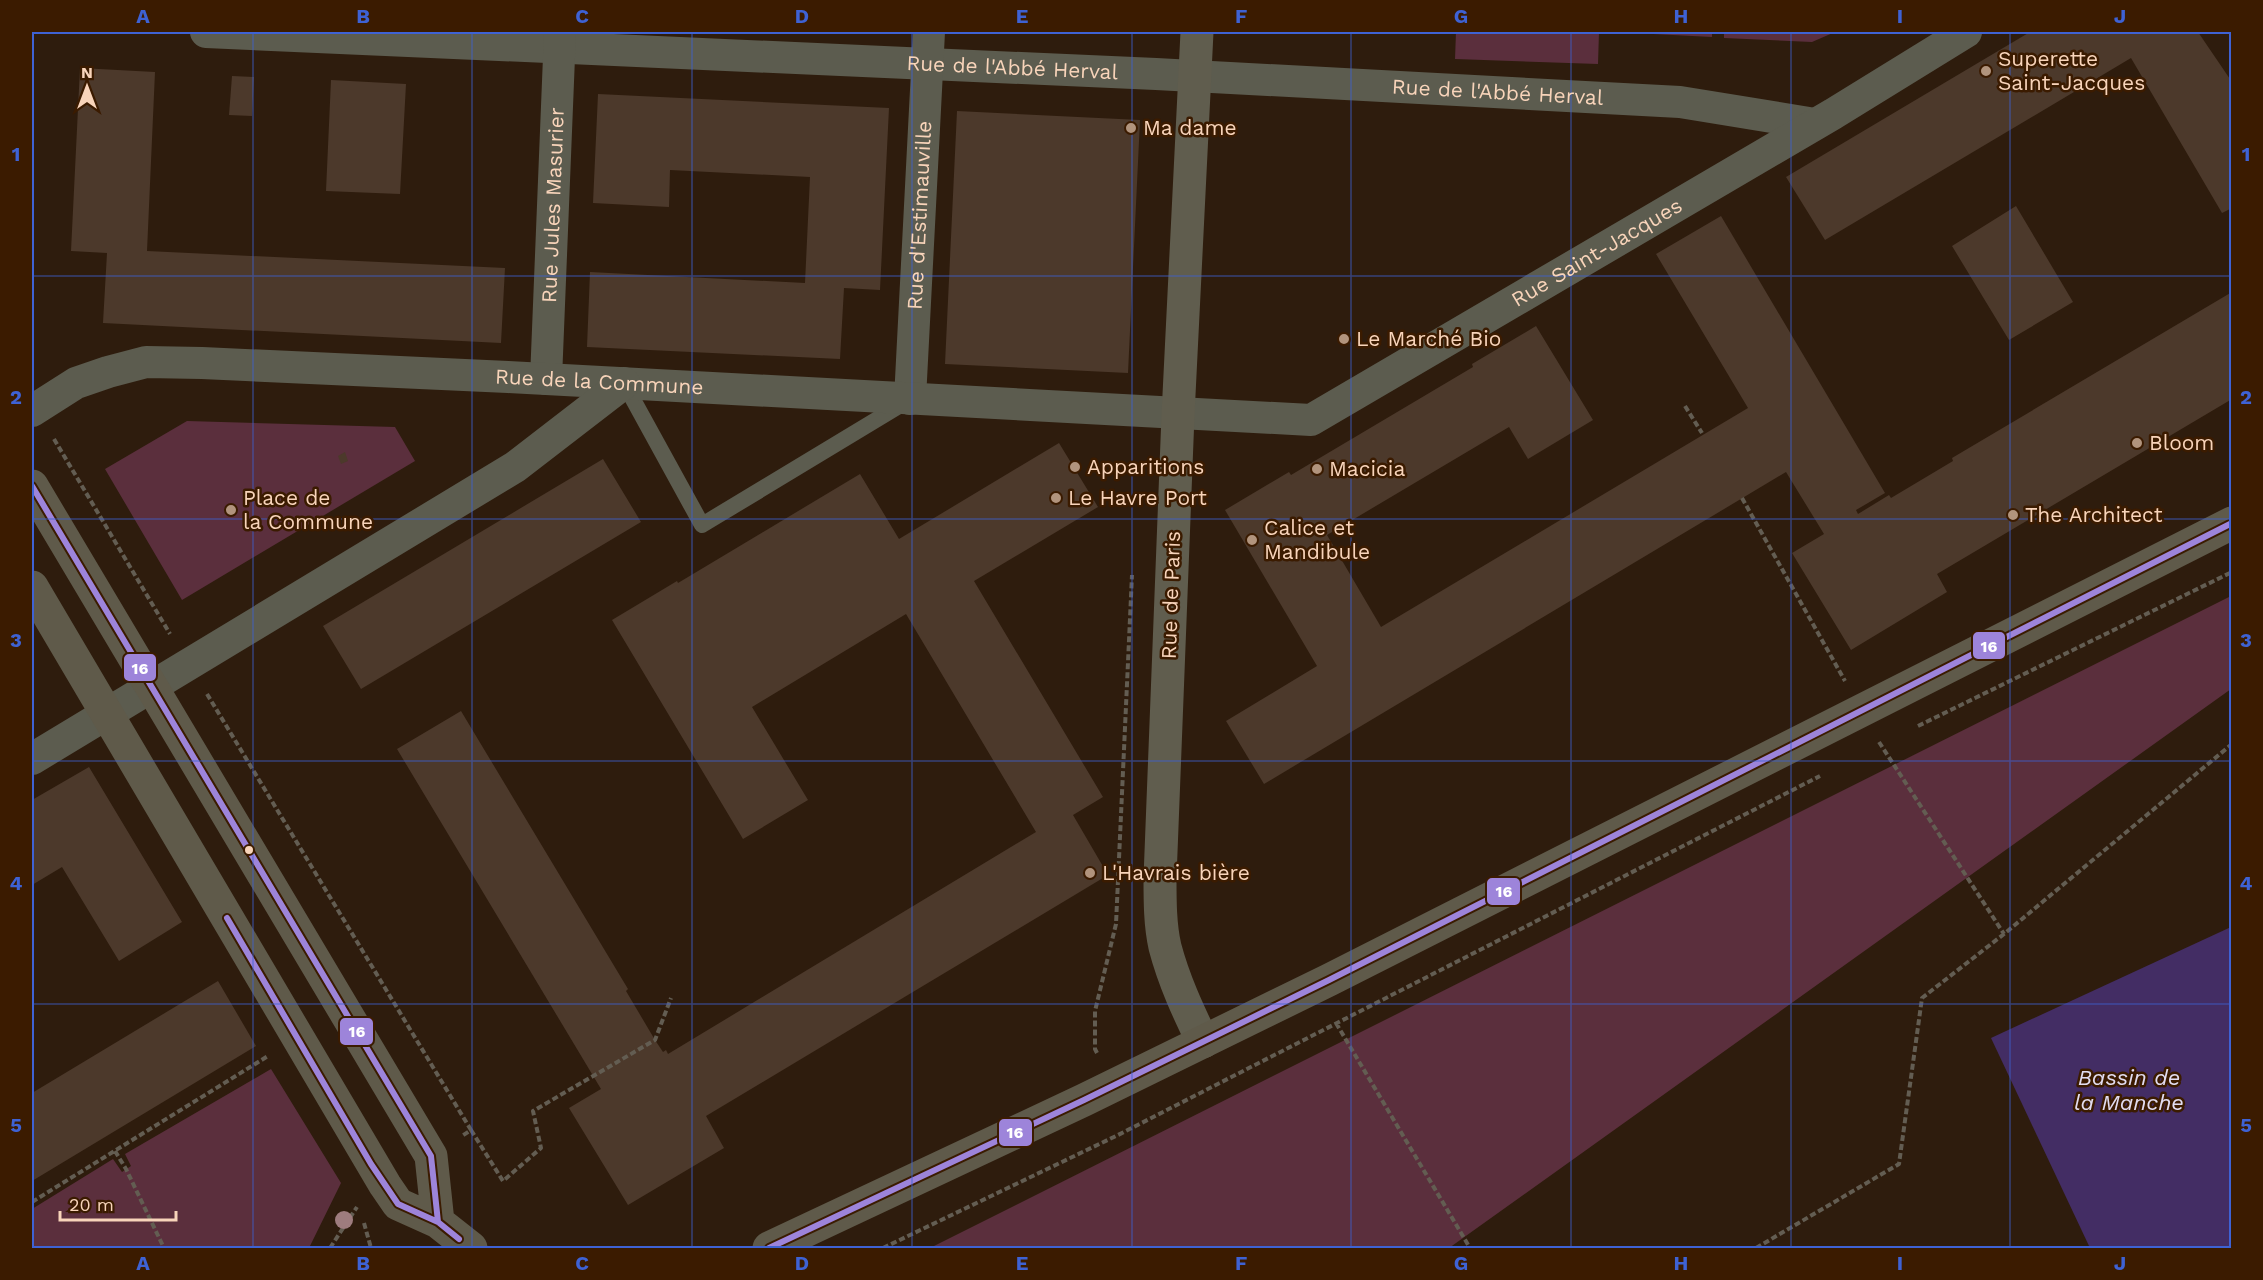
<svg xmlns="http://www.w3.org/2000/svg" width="2263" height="1280" viewBox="0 0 2263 1280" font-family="'Work Sans',sans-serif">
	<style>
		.green { fill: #5b2f3d }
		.water { fill: #432d64 }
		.building { fill: #4c392b }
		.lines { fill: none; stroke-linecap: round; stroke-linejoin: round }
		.path { stroke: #635d52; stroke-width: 4; stroke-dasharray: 6 3; stroke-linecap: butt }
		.lane { stroke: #5c5c4f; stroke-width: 16 }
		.street { stroke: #5c5c4f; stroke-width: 32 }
		.secondary { stroke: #605d4e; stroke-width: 33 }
		.primary { stroke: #5f5a4a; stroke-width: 33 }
		.bus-1-casing { stroke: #3b1b00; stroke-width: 10 }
		.bus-1 { stroke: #9d84da; stroke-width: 6 }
		.tree { fill: #9e7c7e }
		.grid { fill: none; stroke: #3e62d4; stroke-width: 1.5; stroke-opacity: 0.55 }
		.poi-dot { fill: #b1947d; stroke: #3b1b00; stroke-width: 2 }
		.bus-dot { fill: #f8d4ba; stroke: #3b1b00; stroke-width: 2 }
		.labels { text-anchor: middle; stroke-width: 5; stroke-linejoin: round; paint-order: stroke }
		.poi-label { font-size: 21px; fill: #f8d4ba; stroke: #3b1b00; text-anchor: start }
		.street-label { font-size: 21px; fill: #f8d4ba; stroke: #3b1b00 }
		.water-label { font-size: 22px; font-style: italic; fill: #e2ddf1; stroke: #3b1b00 }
		.line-badge { stroke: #3b1b00; stroke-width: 2 }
		.badge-label { font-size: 16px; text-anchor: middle; font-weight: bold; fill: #fff }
		.neatline { fill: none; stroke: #3e62d4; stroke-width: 2 }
		.grid-label { font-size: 20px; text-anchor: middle; font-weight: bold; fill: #3e62d4 }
	</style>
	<rect width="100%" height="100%" fill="#2e1c0d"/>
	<path class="green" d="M1456,32H1599L1598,64L1455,59Z
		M1614,32H1712V37Z
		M1724,32H1835L1812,42L1724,38Z
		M187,421L395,427L415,461L182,600L105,469Z
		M2231,596V689L1449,1248H930Z
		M271,1069L341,1183L309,1248H169V1246L157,1248H32V1209L113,1159L122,1172L131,1166L125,1154Z"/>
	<path class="water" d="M2231,927V1248H2090L1991,1038Z"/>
	<path class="building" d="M2030,32H2198L2232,82V208L2222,213L2131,58L1825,240L1786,177Z
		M80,68L155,72L147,251L505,268L501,343L103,323L107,253L71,251Z
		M232,76L254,77L252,116L229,115Z
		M331,80L406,84L400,194L326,191Z
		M598,94L889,108L880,290L844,288L840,359L587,347L590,272L805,283L810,177L670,170L669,207L593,203Z
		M957,111L1140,120L1128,373L945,364Z
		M2016,206L2073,302L2009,340L1952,246Z
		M1721,216L1885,493L1856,510L1858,514L1889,495L1891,498L1953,461L1952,458L2232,292V399L1937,574L1947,592L1851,650L1792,553L1824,534L1786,472L1264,784L1226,721L1317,666L1225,510L1289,472L1291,475L1473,367L1472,364L1536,326L1593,420L1528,459L1509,427L1327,535L1381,627L1748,408L1656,254Z
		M1059,443L1098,507L974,581L1103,797L1073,815L1108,875L706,1116L724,1148L628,1205L569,1108L601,1089L397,749L461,711L628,989L626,991L655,1040L663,1052L666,1050L668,1054L1036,832L906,614L752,707L808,800L743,839L612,620L677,581L678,583L860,474L899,539Z
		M345,452L348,461L341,464L338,456Z
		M603,459L641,522L361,689L323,626Z
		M89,767L182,922L119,961L62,867L32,885V800Z
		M218,981L256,1046L32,1181V1093Z"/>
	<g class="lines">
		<path class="path" d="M1685,406L1702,433
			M54,439L170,634
			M1742,498L1845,681
			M207,694L471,1130L462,1136
			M1918,726L2232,572
			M1879,742L2004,934
			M1336,1023L1470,1248
			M1097,1053L1095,1049V1011L1116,924L1132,575
			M471,1130L503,1181L541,1148L533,1111L655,1040L671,998
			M115,1151L126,1169L164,1248
			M32,1202L268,1056
			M364,1223L371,1248
			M330,1248L357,1207
			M883,1248L1118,1135L1820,776
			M1756,1248L1899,1164L1922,998L2004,934L2232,744"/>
		<path class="lane" d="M624,383L702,525L904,403"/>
		<g class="street">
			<path id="s1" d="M206,32L1156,74L1680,102L1815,124"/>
			<path id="s2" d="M546,379L560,32"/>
			<path id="s3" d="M910,399L929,32"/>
			<path id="s4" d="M32,411L76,383L108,372L146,362L202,363L508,377L1311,420L1833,114L1966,32"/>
			<path d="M32,759L515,467L624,383"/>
		</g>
		<path class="secondary" d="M1197,32L1178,415L1160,878C1160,901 1160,925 1165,947C1174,981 1188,1011 1203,1042"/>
		<path class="primary" d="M32,486L431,1156L438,1222
			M32,587L385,1185L398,1204L438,1222L471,1248
			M769,1248L1084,1100L1329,980L2232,523"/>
		<g class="bus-1-casing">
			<path id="bus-1" d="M32,486L431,1156L438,1222
				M227,918L371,1164L398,1204L438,1222L459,1239
				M769,1248L1084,1100L1329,980L2232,523"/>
		</g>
		<use href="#bus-1" class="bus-1"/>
	</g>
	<circle class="tree" cx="344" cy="1220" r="9"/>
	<path class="grid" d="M253,32V1248M472,32V1248M692,32V1248M912,32V1248M1132,32V1248M1351,32V1248M1571,32V1248M1791,32V1248M2010,32V1248M32,276H2232M32,519H2232M32,761H2232M32,1004H2232"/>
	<g class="poi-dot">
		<circle cx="1986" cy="71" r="6"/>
		<circle cx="1131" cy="128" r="6"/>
		<circle cx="1344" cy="339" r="6"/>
		<circle cx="2137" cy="443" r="6"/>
		<circle cx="1075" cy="467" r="6"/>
		<circle cx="1317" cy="469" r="6"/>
		<circle cx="1056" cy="498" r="6"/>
		<circle cx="231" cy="510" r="6"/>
		<circle cx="2013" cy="515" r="6"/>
		<circle cx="1252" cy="540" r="6"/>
		<circle cx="1090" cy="873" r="6"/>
	</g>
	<circle class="bus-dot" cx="249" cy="850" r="5"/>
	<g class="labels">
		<g class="poi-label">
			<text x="1998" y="66">Superette<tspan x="1998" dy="24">Saint-Jacques</tspan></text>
			<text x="1143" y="135">Ma dame</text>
			<text x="1356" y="346">Le Marché Bio</text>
			<text x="2149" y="450">Bloom</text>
			<text x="1087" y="474">Apparitions</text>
			<text x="1329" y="476">Macicia</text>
			<text x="243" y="505">Place de<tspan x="243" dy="24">la Commune</tspan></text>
			<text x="1068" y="505">Le Havre Port</text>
			<text x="2025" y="522">The Architect</text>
			<text x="1264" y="535">Calice et<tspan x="1264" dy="24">Mandibule</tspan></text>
			<text x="1102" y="880">L'Havrais bière</text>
		</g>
		<g class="street-label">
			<text dy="7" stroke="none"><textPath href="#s1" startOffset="807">Rue de l'Abbé Herval</textPath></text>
			<text dy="7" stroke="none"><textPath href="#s1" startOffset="1293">Rue de l'Abbé Herval</textPath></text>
			<text dy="7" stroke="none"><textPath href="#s2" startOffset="174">Rue Jules Masurier</textPath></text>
			<text dy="7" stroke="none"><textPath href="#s3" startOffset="184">Rue d'Estimauville</textPath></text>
			<text dy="7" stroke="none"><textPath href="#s4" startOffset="1623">Rue Saint-Jacques</textPath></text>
			<text dy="7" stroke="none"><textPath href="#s4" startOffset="579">Rue de la Commune</textPath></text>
			<text transform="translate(1171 595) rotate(-88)" y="7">Rue de Paris</text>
		</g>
		<g class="water-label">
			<text x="2129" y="1085">Bassin de<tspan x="2129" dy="25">la Manche</tspan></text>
		</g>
	</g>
	<g class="line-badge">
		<rect x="1972" y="631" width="34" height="29" rx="6" fill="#9d84da"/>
		<rect x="123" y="653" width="34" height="29" rx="6" fill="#9d84da"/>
		<rect x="1486" y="877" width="35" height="29" rx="6" fill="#9d84da"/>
		<rect x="339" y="1017" width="35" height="29" rx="6" fill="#9d84da"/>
		<rect x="998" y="1118" width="35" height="29" rx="6" fill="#9d84da"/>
	</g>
	<g class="badge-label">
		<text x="1989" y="652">16</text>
		<text x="140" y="674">16</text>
		<text x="1504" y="897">16</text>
		<text x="357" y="1037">16</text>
		<text x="1015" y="1138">16</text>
	</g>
	<rect width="2263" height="1280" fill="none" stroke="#3b1b00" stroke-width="66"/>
	<g transform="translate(87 87)" stroke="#3b1b00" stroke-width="4.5" paint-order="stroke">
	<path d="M0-4.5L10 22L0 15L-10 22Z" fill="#f8d4ba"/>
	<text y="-9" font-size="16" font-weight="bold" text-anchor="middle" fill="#f8d4ba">N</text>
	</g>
	<path d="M60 1211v9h116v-9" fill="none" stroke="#f8d4ba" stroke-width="3"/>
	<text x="69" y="1211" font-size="18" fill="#f8d4ba" stroke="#3b1b00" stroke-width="4.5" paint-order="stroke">20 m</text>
	<rect x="33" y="33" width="2197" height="1214" class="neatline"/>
	<g class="grid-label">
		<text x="143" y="23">A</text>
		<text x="363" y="23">B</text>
		<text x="582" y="23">C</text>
		<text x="802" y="23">D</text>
		<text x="1022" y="23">E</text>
		<text x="1241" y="23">F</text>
		<text x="1461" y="23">G</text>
		<text x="1681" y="23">H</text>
		<text x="1900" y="23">I</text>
		<text x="2120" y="23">J</text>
		<text x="16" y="161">1</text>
		<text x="2246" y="161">1</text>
		<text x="16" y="404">2</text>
		<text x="2246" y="404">2</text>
		<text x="16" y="647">3</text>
		<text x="2246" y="647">3</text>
		<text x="16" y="890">4</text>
		<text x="2246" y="890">4</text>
		<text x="16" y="1132">5</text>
		<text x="2246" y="1132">5</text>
		<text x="143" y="1270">A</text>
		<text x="363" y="1270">B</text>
		<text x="582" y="1270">C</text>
		<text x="802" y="1270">D</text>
		<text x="1022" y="1270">E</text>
		<text x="1241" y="1270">F</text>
		<text x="1461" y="1270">G</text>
		<text x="1681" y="1270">H</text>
		<text x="1900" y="1270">I</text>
		<text x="2120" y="1270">J</text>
	</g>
</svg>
